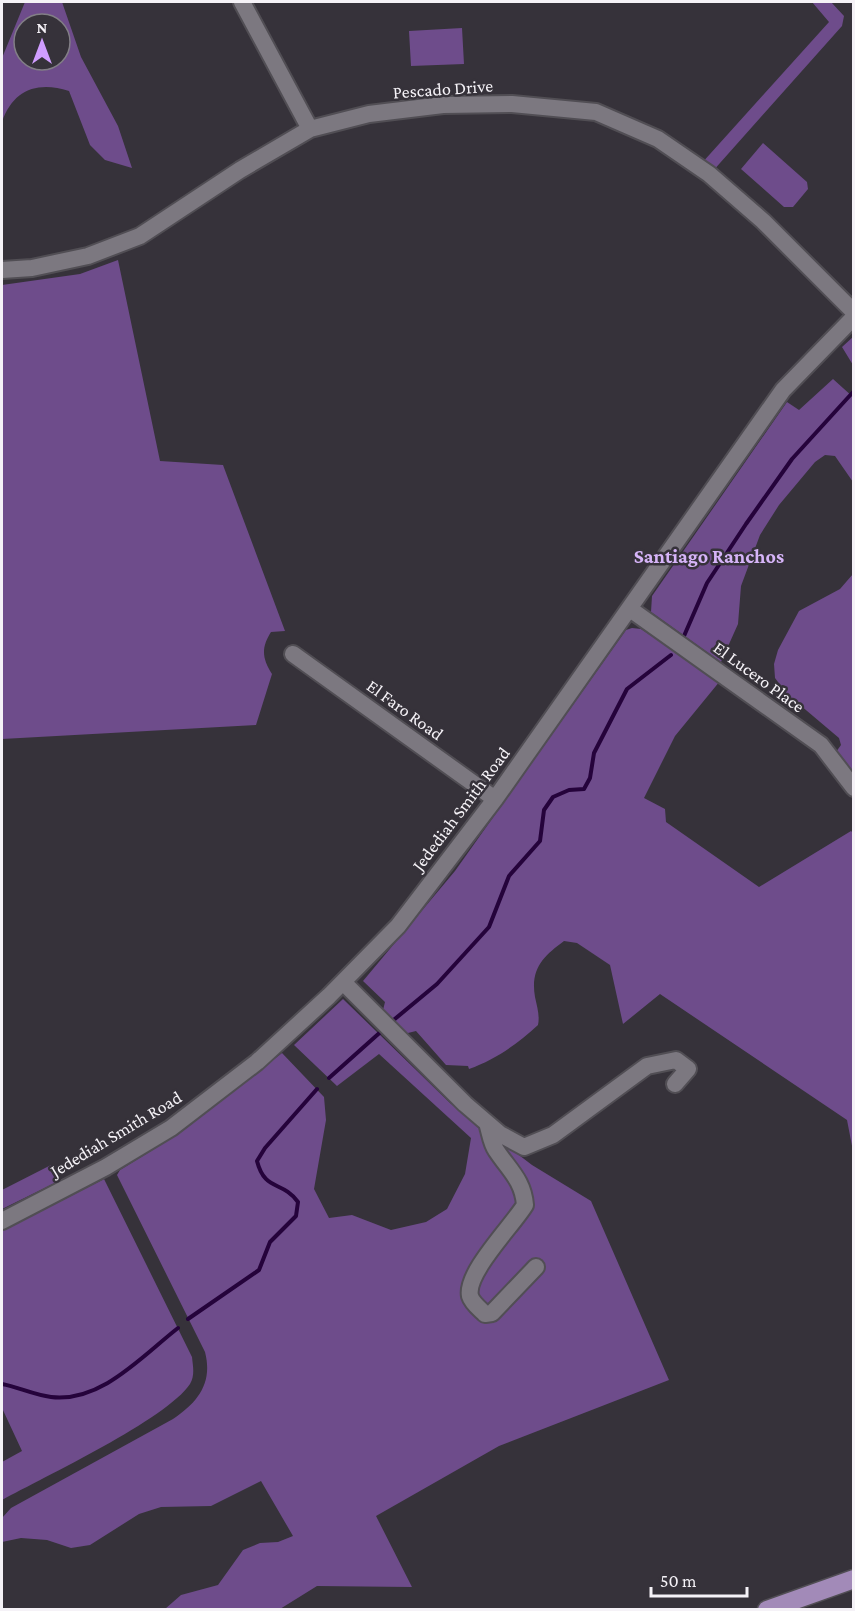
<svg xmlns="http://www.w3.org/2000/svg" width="855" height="1611" viewBox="0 0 855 1611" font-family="'Crimson Pro',serif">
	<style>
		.green { fill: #6e4c8b; fill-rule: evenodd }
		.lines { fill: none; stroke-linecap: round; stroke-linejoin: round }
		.stream { stroke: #25033b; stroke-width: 4 }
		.minor-casing { stroke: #514e54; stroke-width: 20 }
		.major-casing { stroke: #514e54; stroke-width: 21 }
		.minor { stroke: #7c7880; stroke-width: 16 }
		.major { stroke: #a28ab8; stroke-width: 18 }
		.labels { text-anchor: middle; stroke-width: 5; stroke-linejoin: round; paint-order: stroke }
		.street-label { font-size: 18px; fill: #f5f2f7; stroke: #36323a }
		.neighbourhood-label { font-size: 20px; font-weight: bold; fill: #d6b4f8; stroke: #36323a }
	</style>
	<rect width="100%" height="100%" fill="#36323a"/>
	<path class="green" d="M25,2H62L81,57L118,126L132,168L105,160L90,145L69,91C37,81 13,90 2,122V58ZM24,24H60V60H24Z
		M812,2H831L844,16L842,26L712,172L701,164L829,22Z
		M462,28L464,64L411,66L409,31Z
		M763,143L807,182L808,189L793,207H784L741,169Z
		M118,260L160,461L223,465L285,631L271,632C261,648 262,658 272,674L256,725L2,739V285L80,274Z
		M853,337V365L842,347Z
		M833,379L853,397V482L835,456L825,455L815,462L779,505L760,535L741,586L738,624L721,662L651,612L652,596L787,402L799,410Z
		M853,574L854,773L852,774L836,752L841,745L839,738L787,694L775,678L774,664L778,650L799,611L840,589Z
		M632,628L641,629L720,681L675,736L644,798L665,809L666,822L759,887L851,831L853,833V1151L847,1120L660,994L623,1024L610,965L577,943L564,941C544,956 530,968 535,997C537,1006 540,1016 538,1025C516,1045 496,1059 469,1069L468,1066L446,1065L416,1031L404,1034L382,1014L385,1002L363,981L455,871L626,630Z
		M343,999L450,1103L532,1165L591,1201L669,1380L499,1446L376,1516L412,1587L317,1586L280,1609H165L181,1595L218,1585L243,1550L260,1543L278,1542L293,1536L261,1481L211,1506L161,1507L139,1514L90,1545L71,1548L47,1540L21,1538L2,1542V1518L11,1508L173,1419C198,1402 213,1383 205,1352L117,1175L120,1170L180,1133L282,1053L324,1097L326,1120L314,1189L329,1218L352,1215L391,1230L426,1222L447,1209L465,1174L471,1138L379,1054L337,1086L294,1045Z
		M51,1165L59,1181L2,1209V1190Z
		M104,1179L192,1357C193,1367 195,1375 190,1384C167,1419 44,1477 2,1500V1462L22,1451L2,1408V1231Z"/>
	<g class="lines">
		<path class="stream" d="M684,636L707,583L746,524L792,459L854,391
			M390,1023L437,984L489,927L509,876L540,841L544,810L553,797L569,790L584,789L590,778L594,753L627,689L671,655
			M329,1078L385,1028
			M188,1319L259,1270L270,1242L296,1216L298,1202C282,1180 265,1192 257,1161L265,1148L317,1089
			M2,1384C18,1387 34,1395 51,1397C101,1403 142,1356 178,1328"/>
		<g class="minor-casing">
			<path id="minor" d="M242,2L310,129
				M2,270L32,268L88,256L140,236L240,170L310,129L369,114L443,105L512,104L596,112L658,139L709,174L763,221L854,312
				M630,609L821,745L854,788
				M293,654L495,799
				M343,982L465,1104L500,1134L524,1147L553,1135L647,1066L676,1060L688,1069L675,1084
				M487,1123C490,1132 491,1143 496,1150C509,1170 523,1180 525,1205C513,1225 465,1273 470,1296C472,1303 480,1309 485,1314L492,1313L536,1267
				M2,1221L106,1167L171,1128L257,1062L329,996L398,926L495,799L783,390L854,317"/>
		</g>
		<g class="major-casing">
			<path id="major" d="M767,1610L854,1579"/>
		</g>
		<use href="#minor" class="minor"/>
		<use href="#major" class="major"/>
	</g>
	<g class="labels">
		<g class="street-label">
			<text transform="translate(443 89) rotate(-4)" y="6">Pescado Drive</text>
			<text transform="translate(759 677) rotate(36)" y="6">El Lucero Place</text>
			<text transform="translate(405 710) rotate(36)" y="6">El Faro Road</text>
			<text transform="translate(461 809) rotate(-53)" y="6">Jedediah Smith Road</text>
			<text transform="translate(116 1134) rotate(-31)" y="6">Jedediah Smith Road</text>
		</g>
		<g class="neighbourhood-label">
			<text x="709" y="563">Santiago Ranchos</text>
		</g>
	</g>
	<rect width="855" height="1611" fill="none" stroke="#f5f2f7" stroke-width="6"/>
	<g transform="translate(42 42)"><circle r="28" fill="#36323a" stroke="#827f86" stroke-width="1.5"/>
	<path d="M0-4.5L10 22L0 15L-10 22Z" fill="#d09dff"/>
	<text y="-9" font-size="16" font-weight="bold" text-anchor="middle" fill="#f5f2f7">N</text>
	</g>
	<path d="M651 1587v9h96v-9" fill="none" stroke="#f5f2f7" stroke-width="3"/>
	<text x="660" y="1587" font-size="18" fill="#f5f2f7" stroke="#36323a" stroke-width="4.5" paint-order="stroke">50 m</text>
</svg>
